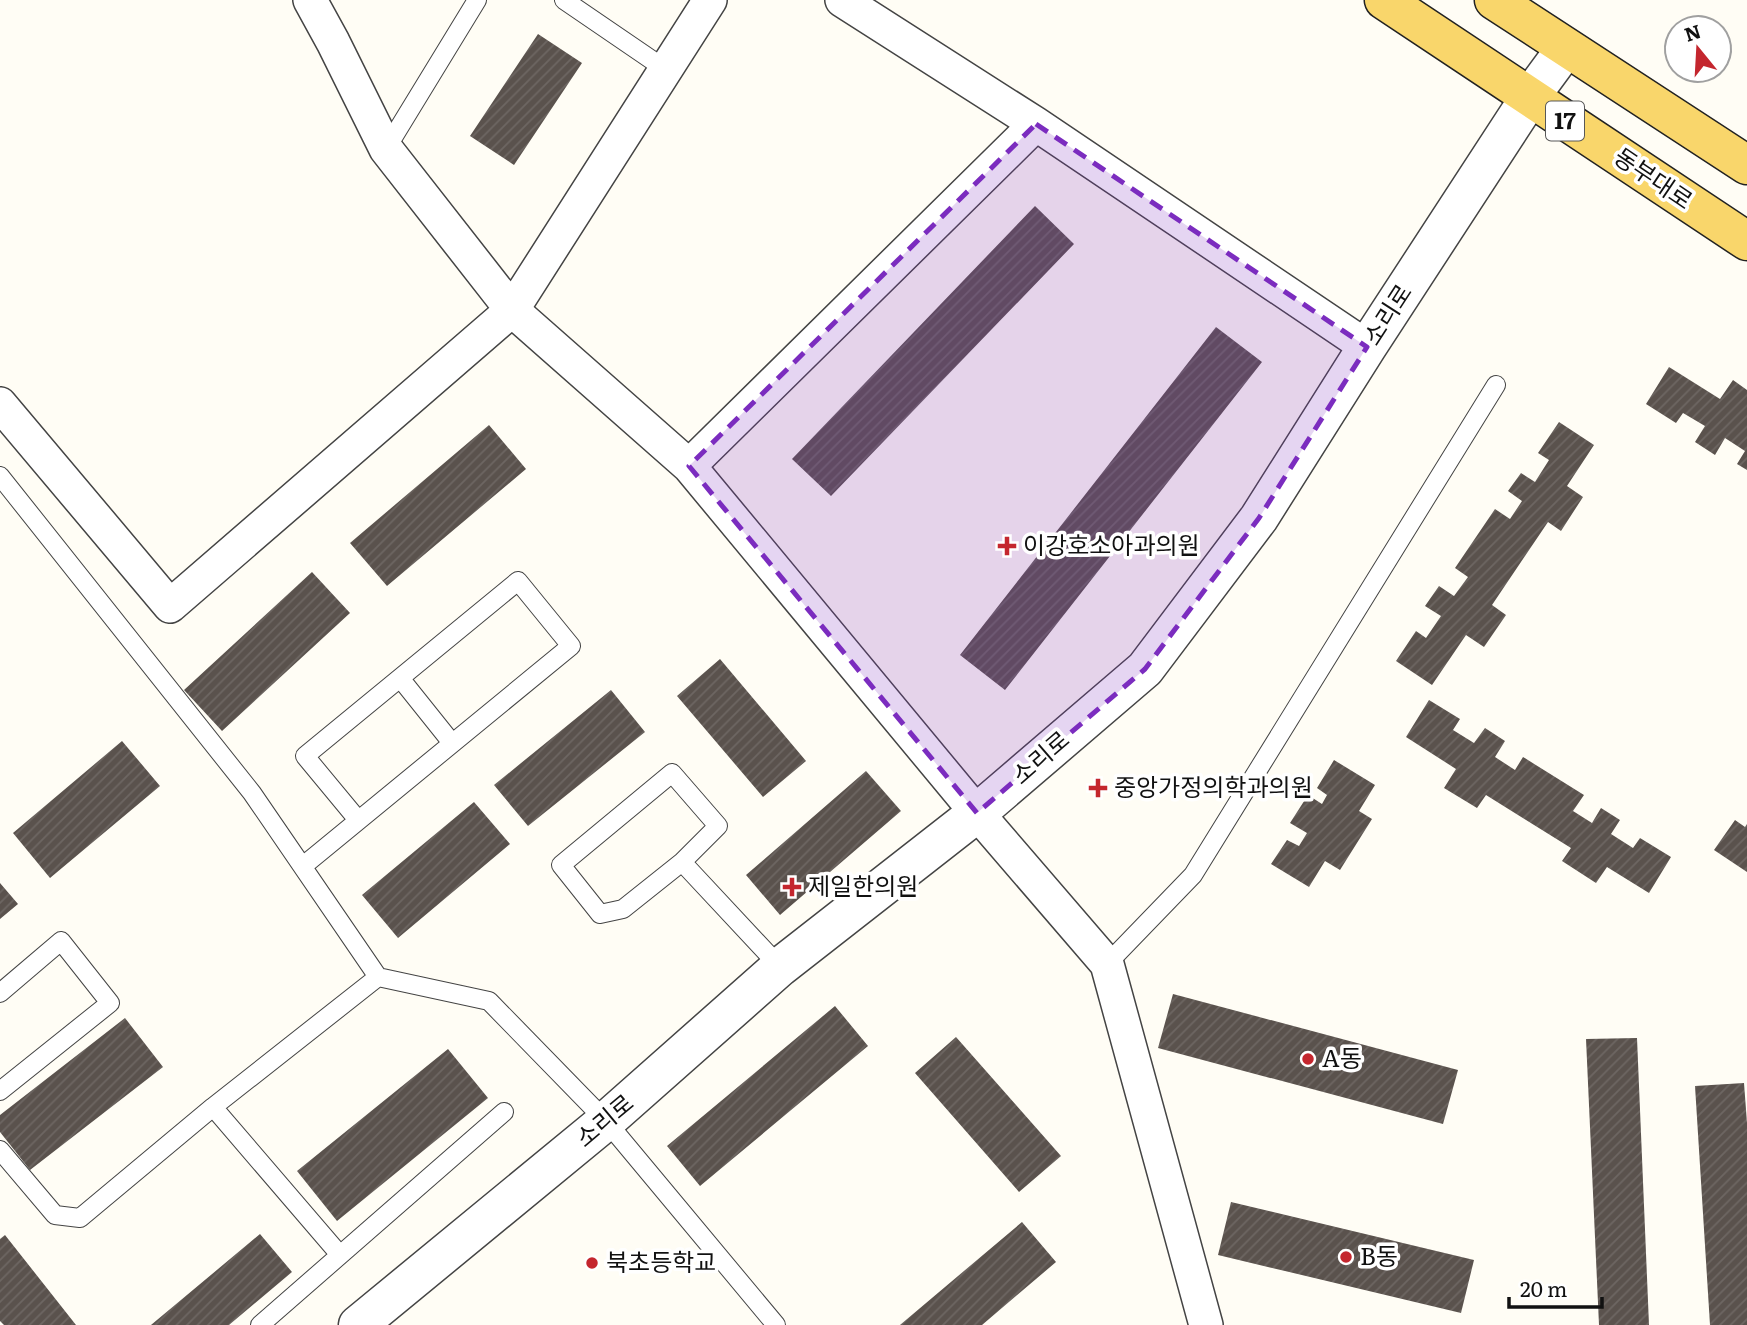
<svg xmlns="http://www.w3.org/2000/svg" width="1747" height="1325" viewBox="0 0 1747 1325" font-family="Literata,'Noto Sans KR',serif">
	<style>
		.building { fill: url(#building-hatch) }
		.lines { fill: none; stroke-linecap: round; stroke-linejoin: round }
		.service-casing { stroke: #444; stroke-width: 20 }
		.minor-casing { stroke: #444; stroke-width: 36 }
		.tertiary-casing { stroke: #444; stroke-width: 41 }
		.primary-casing { stroke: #222; stroke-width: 41 }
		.service { stroke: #fff; stroke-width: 18 }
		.minor { stroke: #fff; stroke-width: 33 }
		.tertiary { stroke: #fff; stroke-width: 38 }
		.primary { stroke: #f9d66b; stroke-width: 38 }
		.marked { fill: #7b2cbf; fill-opacity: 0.2; stroke: #7b2cbf; stroke-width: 5; stroke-dasharray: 14 9; stroke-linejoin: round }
		.poi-dot { fill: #c4262e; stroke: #fff; stroke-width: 2.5 }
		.labels { text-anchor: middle; stroke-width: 7; stroke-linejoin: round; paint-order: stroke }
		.shield { fill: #fff; stroke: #585858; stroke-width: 2 }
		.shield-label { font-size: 23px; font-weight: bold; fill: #111 }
		.street-label { font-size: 24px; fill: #111; stroke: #fff }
		.poi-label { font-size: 24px; fill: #111; stroke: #fff; text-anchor: start }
	</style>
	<defs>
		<pattern id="building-hatch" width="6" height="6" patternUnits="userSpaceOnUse" patternTransform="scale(1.75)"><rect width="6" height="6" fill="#5a524d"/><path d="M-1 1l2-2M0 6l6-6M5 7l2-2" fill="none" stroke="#6d6662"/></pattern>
	</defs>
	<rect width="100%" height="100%" fill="#fffdf5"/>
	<path class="building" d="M538,34L582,63L514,165L470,136Z
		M1035,206L1074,244L831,496L792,459Z
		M1216,327L1262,362L1005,690L960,655Z
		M1669,367L1720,399L1733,380L1747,390V470L1737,464L1745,451L1725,438L1715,455L1695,442L1705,426L1683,413L1676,423L1646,404Z
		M1559,422L1594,445L1567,486L1583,497L1561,531L1548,522L1492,605L1506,615L1484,647L1466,635L1432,685L1396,661L1416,631L1426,638L1441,616L1425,606L1439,586L1454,596L1468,577L1455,568L1495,509L1510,519L1522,501L1508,491L1521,473L1535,482L1549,460L1538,453Z
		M489,425L526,469L387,586L350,543Z
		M312,572L350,613L222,731L184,690Z
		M720,659L806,761L763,797L677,696Z
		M611,690L645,732L528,826L494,785Z
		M1429,700L1460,719L1453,730L1474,743L1485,728L1505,741L1495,757L1515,770L1523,757L1584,795L1573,811L1592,823L1601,808L1620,820L1611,834L1633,848L1640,838L1671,857L1649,893L1607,867L1596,883L1562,861L1571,848L1486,795L1477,808L1444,788L1456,769L1406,737Z
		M122,741L160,786L50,878L13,833Z
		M1334,760L1375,785L1359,811L1372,819L1340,870L1325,861L1309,887L1271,864L1287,840L1299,846L1307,833L1290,823L1308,795L1322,804L1327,795L1317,788Z
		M866,771L901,811L780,915L746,875Z
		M474,802L510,844L398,938L362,895Z
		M1735,820L1745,827L1747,824V872L1714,850Z
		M0,883L18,904L0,919Z
		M1173,994L1458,1070L1443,1124L1158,1048Z
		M835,1006L868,1046L700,1186L667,1146Z
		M125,1018L163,1067L30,1170L0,1132V1115Z
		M956,1037L1061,1156L1019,1192L915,1073Z
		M1637,1038L1649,1325H1599L1586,1039Z
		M448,1049L488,1098L337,1221L297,1171Z
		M1744,1083L1747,1123V1325H1710L1695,1086Z
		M1231,1202L1474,1260L1461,1313L1218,1255Z
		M1022,1222L1056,1262L982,1325H900Z
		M260,1234L292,1272L229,1325H151Z
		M5,1235L76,1325H4L0,1321V1239Z"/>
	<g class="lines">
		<g class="service-casing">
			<path id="service" d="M564,0L665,69
				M386,149L477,0
				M0,476L252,793L378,977L489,1001L606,1121L776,1325
				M400,678L452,743
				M672,773L718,826L682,862L623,909L600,914L561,865Z
				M682,862L780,967
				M303,866L571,646L518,581L305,756L358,820
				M1107,964L1193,875L1496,385
				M0,993L61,941L110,1003L0,1091
				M213,1107L340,1255
				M0,1150L55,1215L80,1218L213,1107L378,977
				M260,1325L504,1112"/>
		</g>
		<g class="minor-casing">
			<path id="minor" d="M310,0L333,42L386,149L512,310L689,466L977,813L1107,964L1206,1325
				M842,0L1036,124L1367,347
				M0,404L170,606L512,310L710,0
				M689,466L1036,124"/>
		</g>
		<g class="tertiary-casing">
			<path id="tertiary" d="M358,1325L606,1121L780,967L977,813L1145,669L1259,518L1367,347L1530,97L1566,48"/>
		</g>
		<g class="primary-casing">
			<path id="primary" d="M1384,0L1747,241
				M1494,0L1747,165"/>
		</g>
		<use href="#service" class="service"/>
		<use href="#minor" class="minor"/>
		<use href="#tertiary" class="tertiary"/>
		<use href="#primary" class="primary"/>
	</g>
	<path class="marked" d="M1036,124L1367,347L1259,518L1145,669L977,813L689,466Z"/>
	<g class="poi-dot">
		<path d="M1003.5 535.5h7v7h7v7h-7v7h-7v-7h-7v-7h7z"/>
		<path d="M1094.5 777.5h7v7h7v7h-7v7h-7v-7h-7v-7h7z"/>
		<path d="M788.5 876.5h7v7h7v7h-7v7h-7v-7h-7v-7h7z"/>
		<circle cx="1308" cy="1059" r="7"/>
		<circle cx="1346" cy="1257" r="7"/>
		<circle cx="592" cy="1263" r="7"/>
	</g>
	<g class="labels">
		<rect class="shield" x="1546" y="101.5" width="38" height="39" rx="5"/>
		<g class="shield-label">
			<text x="1565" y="129">17</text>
		</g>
		<g class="street-label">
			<text transform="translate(1653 179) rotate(34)" y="8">동부대로</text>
			<text transform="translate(1388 315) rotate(-57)" y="8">소리로</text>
			<text transform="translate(1041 758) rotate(-41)" y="8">소리로</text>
			<text transform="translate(605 1121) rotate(-40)" y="8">소리로</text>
		</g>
		<g class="poi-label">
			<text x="1023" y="554">이강호소아과의원</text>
			<text x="1114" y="796">중앙가정의학과의원</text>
			<text x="808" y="895">제일한의원</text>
			<text x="1322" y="1067">A동</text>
			<text x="1360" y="1265">B동</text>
			<text x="606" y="1271">북초등학교</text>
		</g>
	</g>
	<g transform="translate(1698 49) rotate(342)"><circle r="33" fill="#ffffff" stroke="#a0a0a0" stroke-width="2"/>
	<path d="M0-5L12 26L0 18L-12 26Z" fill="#c4262e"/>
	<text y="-10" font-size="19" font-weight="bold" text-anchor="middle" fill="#111111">N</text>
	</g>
	<path d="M1509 1297v10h93v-10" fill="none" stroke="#111111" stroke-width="3.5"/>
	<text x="1520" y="1297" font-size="21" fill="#111111" stroke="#ffffff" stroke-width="5" paint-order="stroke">20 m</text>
</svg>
